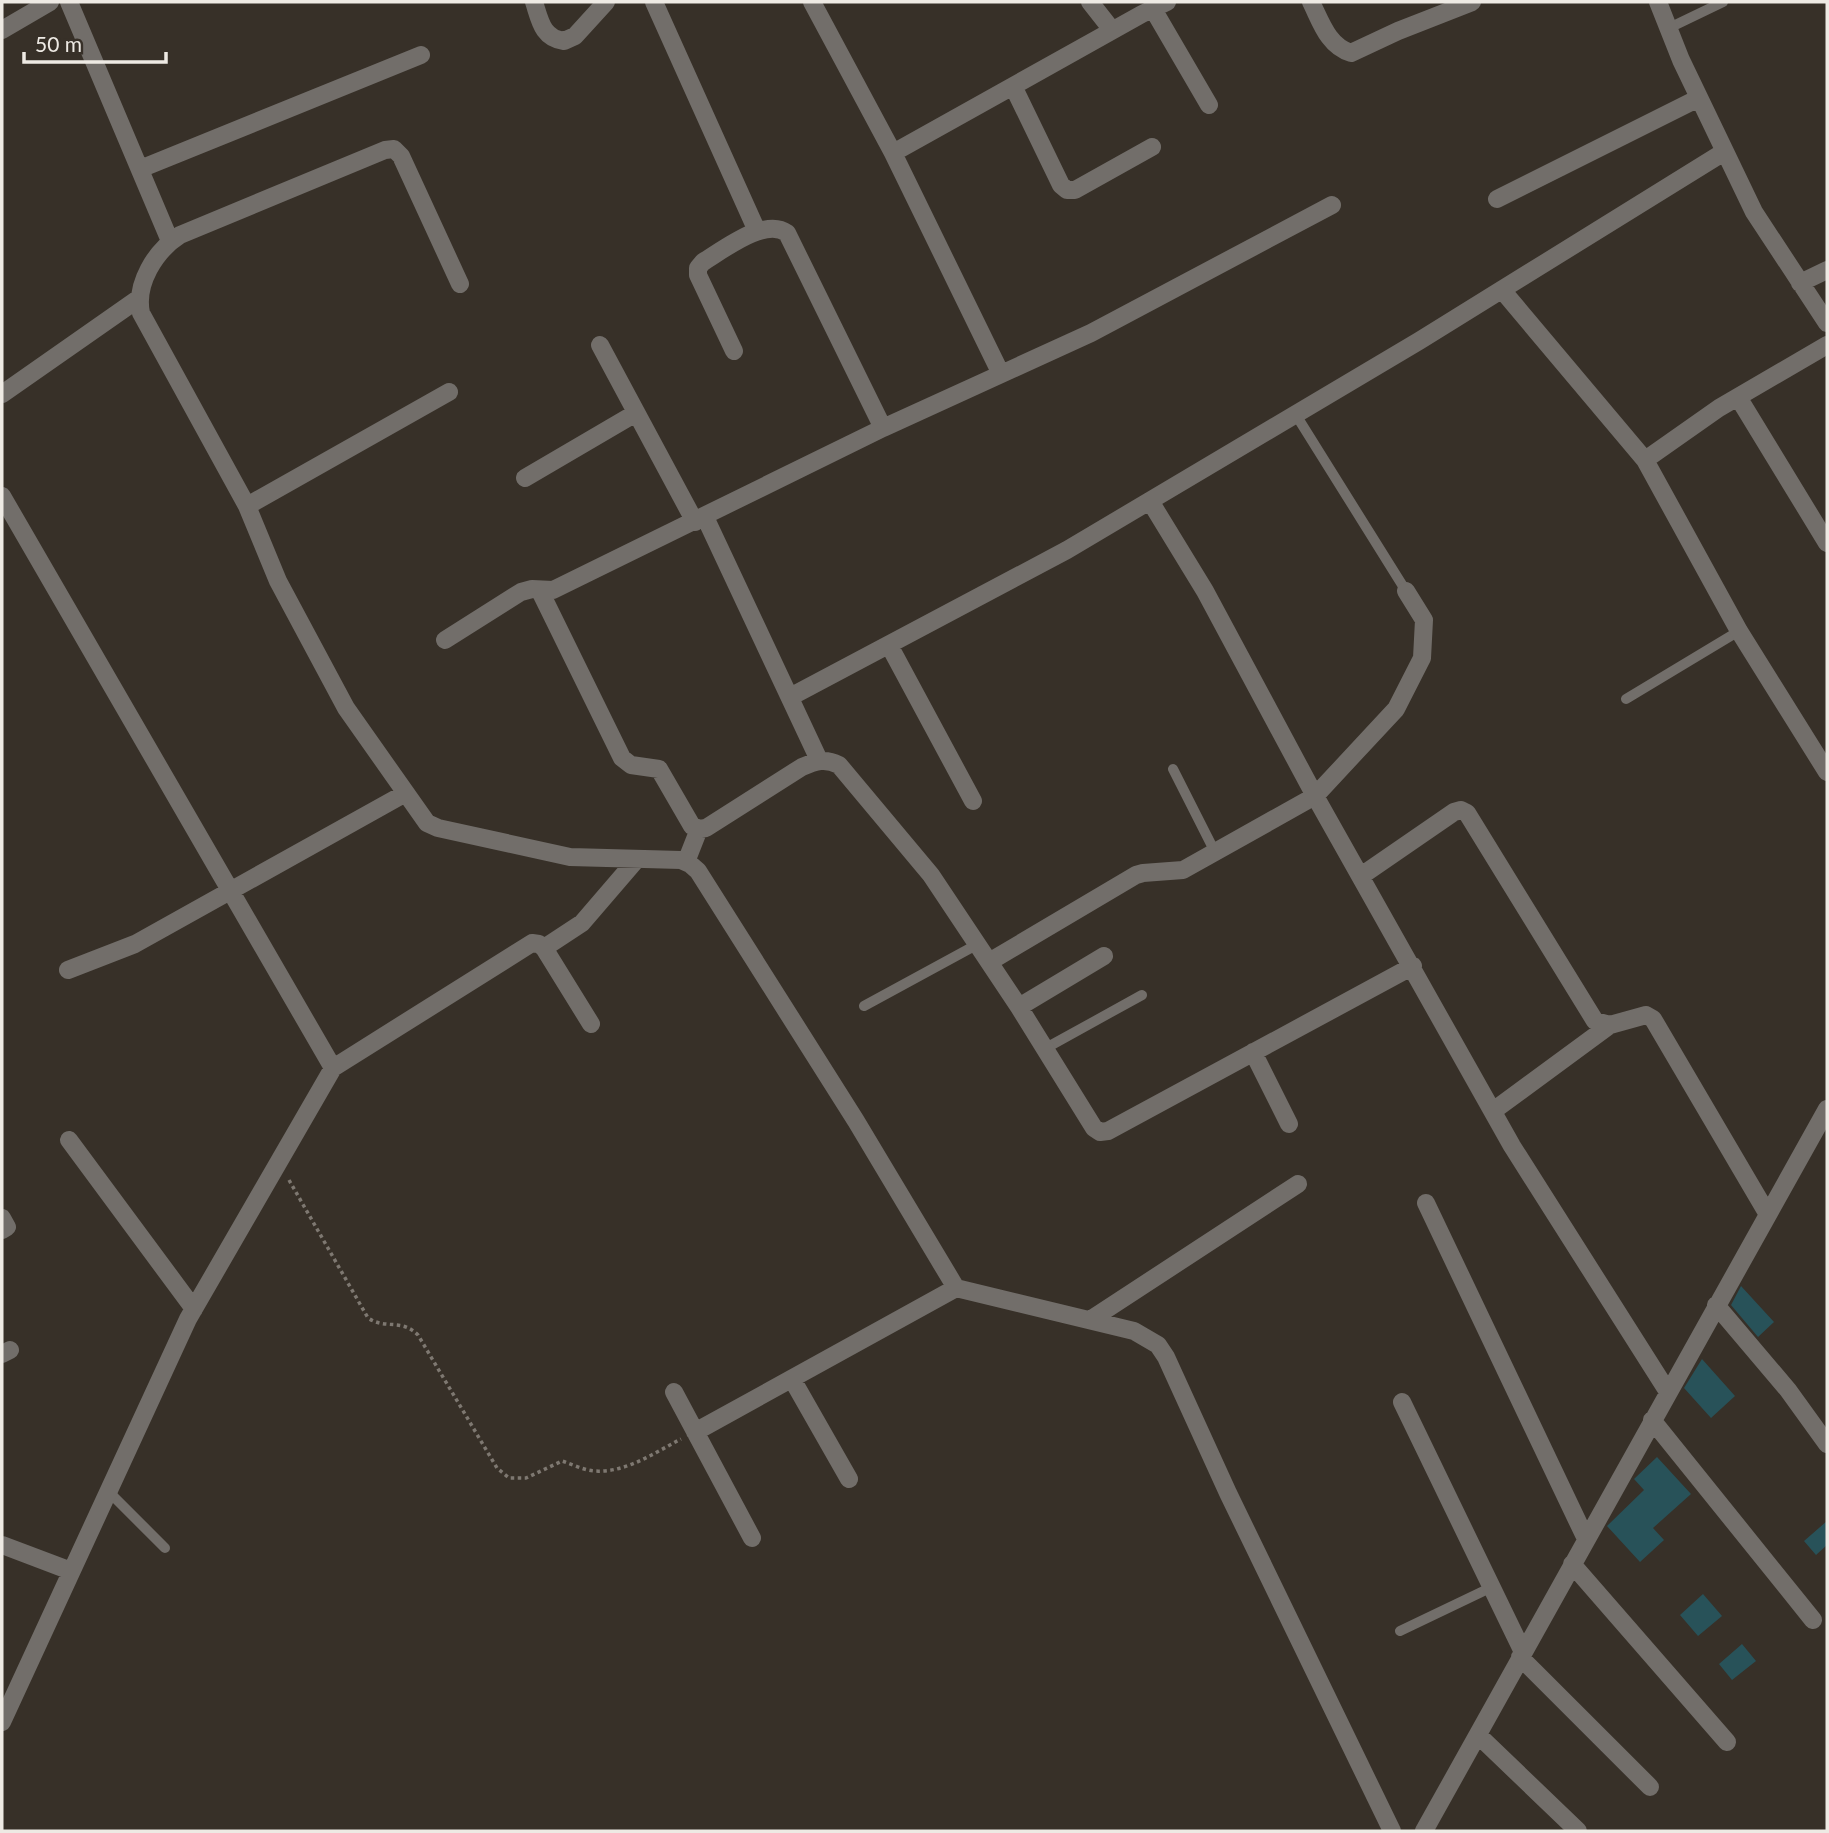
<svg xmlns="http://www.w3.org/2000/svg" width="1829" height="1833" viewBox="0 0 1829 1833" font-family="Lato,sans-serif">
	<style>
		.building { fill: #285259 }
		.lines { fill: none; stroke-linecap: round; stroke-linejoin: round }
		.path { stroke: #7e7871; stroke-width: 3.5; stroke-dasharray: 3.5 3.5; stroke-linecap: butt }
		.service { stroke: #726e6a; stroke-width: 10 }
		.minor { stroke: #726e6a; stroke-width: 18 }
	</style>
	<rect width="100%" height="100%" fill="#373028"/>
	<path class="building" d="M1741,1286L1774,1322L1758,1337L1731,1305Z
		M1702,1359L1735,1396L1711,1418L1684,1388Z
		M1657,1457L1691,1494L1653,1528L1664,1540L1640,1562L1607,1526L1644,1490L1634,1479Z
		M1827,1521V1545L1816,1555L1804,1541Z
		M1703,1594L1722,1616L1698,1636L1680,1615Z
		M1742,1644L1756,1661L1732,1680L1719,1664Z"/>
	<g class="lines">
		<path class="path" d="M289,1180L368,1318C386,1330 401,1318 418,1335L497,1468L509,1478H526L562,1461C572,1464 583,1470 594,1471C626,1473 654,1453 681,1439"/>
		<path class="service" d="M1669,28L1723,2
			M1296,415L1406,591
			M1626,699L1739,631
			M1173,769L1215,852
			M864,1006L978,944
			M1046,1048L1142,995
			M108,1491L165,1548
			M1400,1631L1492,1587"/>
		<path class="minor" d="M69,2L170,241
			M534,2C540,20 542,38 564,41L575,36L606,2
			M654,2L757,231
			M812,2L893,153L1001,374
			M1090,2L1112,30
			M1311,2C1321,22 1328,46 1351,53L1398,31L1472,2
			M1658,2L1681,60L1754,212L1827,323
			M1153,9L1209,105
			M2,30L50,2
			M1013,86L1061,185L1067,190H1075L1152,147
			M893,153L1142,14L1167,2
			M140,169L421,55
			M1497,199L1699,98
			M1800,283L1827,270
			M460,284L401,156L394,149L385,150L180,235C155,251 135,284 141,313L247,506L278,581L346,708L427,823L438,828L570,857L681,860L690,864L698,871L856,1121L956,1288L1134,1331L1158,1345L1166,1357L1228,1493L1392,1831
			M1502,290L1645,460L1739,631L1827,772
			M600,345L695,522
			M734,351L698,275V268L703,262C723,250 765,217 787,233L883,428
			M2,394L138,299
			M1738,397L1827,543
			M1645,460L1719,408L1827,345
			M525,478L636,413
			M2,496L333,1068
			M1150,501L1205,591L1315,796L1512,1146L1668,1392
			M247,506L449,392
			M705,517L819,760
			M540,591L622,758L631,765L659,769L692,826L699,829L706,828L802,767C816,761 825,758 839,765L931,875L1019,1007L1094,1128L1100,1132L1108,1131L1413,966
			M445,640L521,592L532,589L553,590L883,428L1091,333L1332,205
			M889,645L973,801
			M790,697L1067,550L1419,341L1724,152
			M686,862L699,829
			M1361,876L1454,812L1461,810L1467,813L1595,1021L1610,1025L1646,1015L1653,1019L1767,1213
			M544,948L582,923L637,859
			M989,962L1136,875L1143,873L1183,870L1315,796L1396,709L1422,658L1424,620L1406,591
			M68,970L135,944L404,794
			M1019,1007L1104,956
			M1253,1052L1289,1124
			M1493,1111L1610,1025
			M69,1140L194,1309
			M1426,1203L1586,1539
			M2,1218L7,1227L2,1230
			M1716,1305L1788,1390L1827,1444
			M1090,1320L1298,1184
			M2,1354L10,1350
			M792,1379L849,1479
			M674,1392L752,1538
			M1402,1402L1523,1652
			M1652,1420L1813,1620
			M695,1432L956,1288
			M2,1545L71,1571
			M1572,1564L1727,1742
			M1520,1657L1650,1787
			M2,1722L188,1319L333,1068L532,943L539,944L544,948L591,1024
			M1478,1735L1578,1831
			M1424,1831L1827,1109"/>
	</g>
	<rect width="1829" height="1833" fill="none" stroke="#eeeae4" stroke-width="7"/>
	<path d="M24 52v10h142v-10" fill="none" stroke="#eeeae4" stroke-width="3.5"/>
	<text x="35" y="52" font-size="21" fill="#eeeae4" stroke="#373028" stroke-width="5" paint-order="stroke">50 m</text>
</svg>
